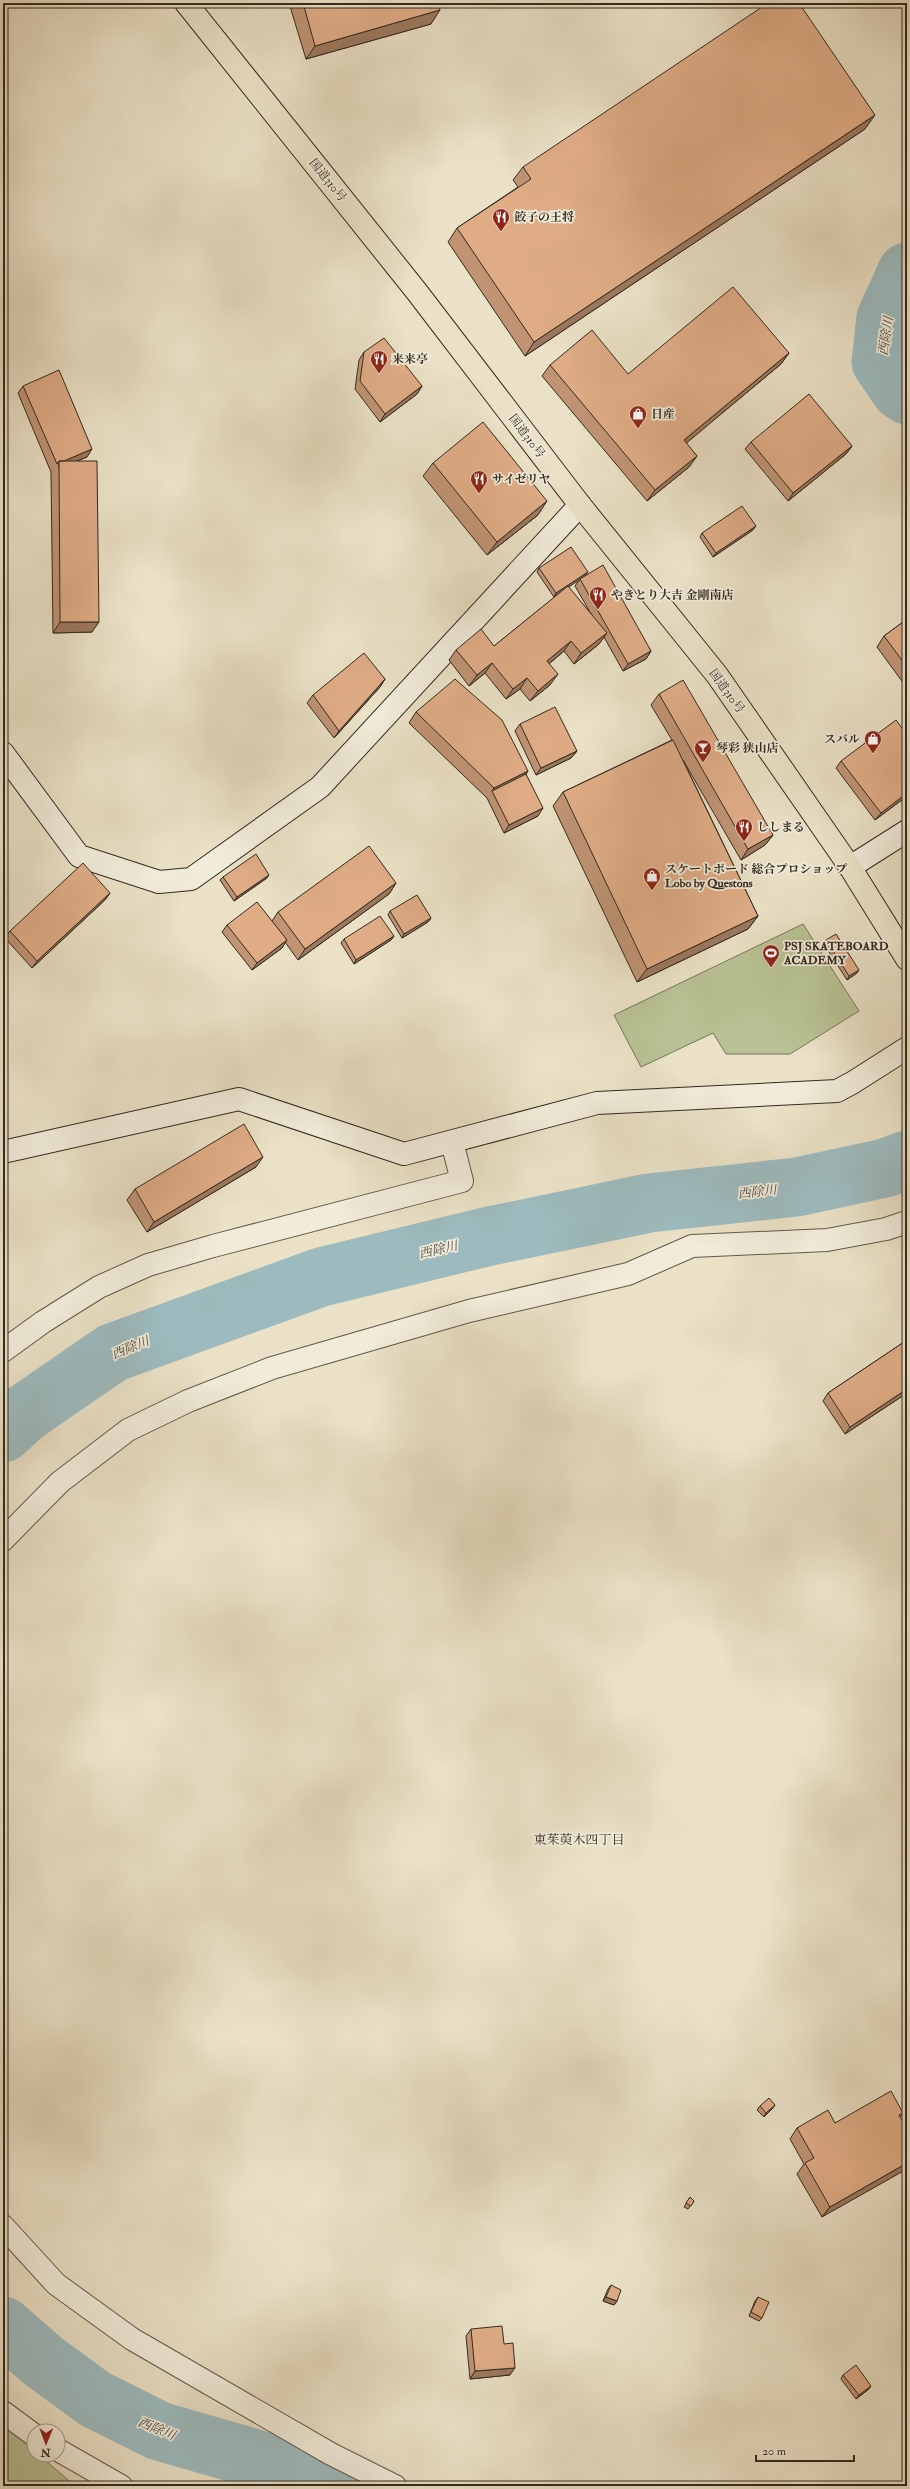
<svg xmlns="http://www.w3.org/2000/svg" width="910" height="2489" viewBox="0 0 910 2489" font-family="'IM FELL Double Pica','Noto Serif JP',serif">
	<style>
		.green { fill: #b8c294; stroke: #76765a }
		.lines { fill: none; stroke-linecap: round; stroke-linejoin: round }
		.river { stroke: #9dbbbf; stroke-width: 59 }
		.street-casing { stroke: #61584a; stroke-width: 24 }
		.secondary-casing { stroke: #332a20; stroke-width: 24 }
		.highway-casing { stroke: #332a20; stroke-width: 24 }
		.street { stroke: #f1ecda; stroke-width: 22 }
		.secondary { stroke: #f1ecda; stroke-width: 22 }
		.highway { stroke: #eae1c6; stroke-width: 22 }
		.wall { fill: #c09473; stroke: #332a20; fill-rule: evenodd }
		.shaded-wall { fill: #9c785e; stroke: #332a20 }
		.building { fill: #dfac86; stroke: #332a20 }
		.labels { text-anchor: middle; stroke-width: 3.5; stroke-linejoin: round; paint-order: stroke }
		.street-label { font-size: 12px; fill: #332a20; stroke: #f1ecda }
		.poi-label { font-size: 12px; font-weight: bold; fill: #332a20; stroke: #f1ecda; text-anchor: start }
		.water-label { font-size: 13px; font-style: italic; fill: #4e4e48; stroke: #f1ecda }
		.neighbourhood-label { font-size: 13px; fill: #332a20; stroke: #f1ecda }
	</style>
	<rect width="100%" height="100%" fill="#eae1c6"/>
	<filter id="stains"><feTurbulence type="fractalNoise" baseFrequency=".005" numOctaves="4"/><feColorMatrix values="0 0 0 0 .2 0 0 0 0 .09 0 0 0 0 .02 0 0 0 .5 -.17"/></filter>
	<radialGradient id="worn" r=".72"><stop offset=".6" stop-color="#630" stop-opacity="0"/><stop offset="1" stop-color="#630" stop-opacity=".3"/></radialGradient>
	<path class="green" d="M803,924L859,1011L790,1054H726L713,1033L641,1067L614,1015Z
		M3,2422L34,2450V2455H39L75,2486H3Z"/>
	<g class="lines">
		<path class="river" d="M907,272L886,318L881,362L900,390L907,395
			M3,1433L25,1413L112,1353L321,1277L490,1236L649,1203L797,1187L885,1168L907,1160
			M3,2326L43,2361L95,2399L159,2431L311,2475L334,2486"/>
		<g class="street-casing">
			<path id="street" d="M3,1351L43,1322L99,1287L148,1265L213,1246L462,1181L452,1142
				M3,1540L60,1482L128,1430L188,1401L272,1368L469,1311L628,1274L692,1246L827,1240L886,1229L907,1222
				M3,2226L56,2284L132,2339L331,2454L395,2486
				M3,2412L34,2435
				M58,2450L121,2486"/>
		</g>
		<g class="secondary-casing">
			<path id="secondary" d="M3,753L79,856L159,882L191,879L320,787L580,505
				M850,867L907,831
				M3,1152L239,1099L404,1154L597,1103L837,1091L852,1083L907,1048"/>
		</g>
		<g class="highway-casing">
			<path id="highway" d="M186,3L417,292L580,505L717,675L850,867L907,959"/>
		</g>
		<use href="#street" class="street"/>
		<use href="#secondary" class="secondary"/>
		<use href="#highway" class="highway"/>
	</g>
	<path class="wall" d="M289,3H438L431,24L306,59Z
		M865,129L525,356L448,242L457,228L518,187L513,180L523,167Z
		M364,352L422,386L417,394L380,422L355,389L359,360Z
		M789,353L781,364L686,443L697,456L689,467L647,501L542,376L550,365L628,374Z
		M23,386L87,457L77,461L92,632L53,633L51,472L18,393Z
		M751,442L852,446L846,454L788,501L745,449Z
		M433,463L538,515L487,555L423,476Z
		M753,530L713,557L700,537L702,533Z
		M539,568L585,576L651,651L646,659L623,671L604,637L599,644L574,664L564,651L549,664L550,685L530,701L520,689L506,699L485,673L469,686L449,660L456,650L494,646L561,592L554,597L537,572ZM579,580L575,586L591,614L568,587Z
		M907,619V688L877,647L884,636Z
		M385,679L380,687L334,738L307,703L313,695Z
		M659,694L773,835L765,845L741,860L683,760L758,916L748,929L637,982L553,806L563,792L672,740L651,705Z
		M416,712L528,771L526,774L538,816L504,833L487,798L409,723Z
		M520,724L577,751L571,758L536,775L515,731Z
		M907,735V796L875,820L836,768L841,761Z
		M223,877L267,878L234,901L220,880Z
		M396,883L389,894L298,960L285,942L282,948L252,970L222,932L227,925L272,921L278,912Z
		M110,893L105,900L32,968L5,938L10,931Z
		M390,911L431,918L428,922L402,938L388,915Z
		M394,936L391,940L354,964L341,943L344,939Z
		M826,940L857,973L847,980L824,944Z
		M256,1167L147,1232L127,1200L135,1189Z
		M907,1340V1393L845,1434L823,1401L828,1393Z
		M775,2105L772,2109L764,2117L757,2110L760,2106Z
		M903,2113L900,2117L822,2217L797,2174L804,2164L790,2139L797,2128Z
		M690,2197L694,2201L688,2209L684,2207Z
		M611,2285L617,2301L614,2305L603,2301L608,2289Z
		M758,2297L762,2318L759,2321L749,2316L755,2301Z
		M471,2329L510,2375L470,2379L466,2336Z
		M843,2375L869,2389L856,2399L841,2379Z"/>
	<path class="shaded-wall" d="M440,10L431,24L306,59L315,46Z
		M875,115L865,129L525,356L534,342Z
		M789,353L781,364L677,451L684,440Z
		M422,386L417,394L380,422L385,414Z
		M852,446L846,454L788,501L793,493Z
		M92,449L87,457L59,468V463Z
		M697,456L689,467L647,501L655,490Z
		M547,501L538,515L487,555L497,542Z
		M756,526L753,530L713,557L716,553Z
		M588,572L585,576L554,597L556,593Z
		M60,622H99L92,632L53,633Z
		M607,633L599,644L574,664L581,653Z
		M571,641L564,651L539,672L547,661Z
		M651,651L646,659L623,671L628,664Z
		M492,663L485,673L469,686L477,675Z
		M558,674L550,685L530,701L538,691Z
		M527,678L520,689L506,699L513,689Z
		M385,679L380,687L334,738L339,731Z
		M577,751L571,758L536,775L541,768Z
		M528,771L520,781L492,791L494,788Z
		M907,793V796L875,820L881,813Z
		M543,808L538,816L504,833L509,825Z
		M773,835L765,845L741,860L748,849Z
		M7,867L3,872V869Z
		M269,875L267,878L234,901L237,897Z
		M396,883L389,894L298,960L305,949Z
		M110,893L105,900L32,968L37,961Z
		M758,916L748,929L637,982L647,969Z
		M431,918L428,922L402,938L404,934Z
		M394,936L391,940L354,964L356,960Z
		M287,940L282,948L252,970L257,963Z
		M859,970L857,973L847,980L849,976Z
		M263,1157L256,1167L147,1232L154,1222Z
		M907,1389V1393L845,1434L850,1427Z
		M775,2105L772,2109L764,2117L766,2113Z
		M907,2163V2169L822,2217L830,2207Z
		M606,2297L617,2301L614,2305L603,2301Z
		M515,2368L510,2375L470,2379L475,2371Z
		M871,2386L869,2389L856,2399L859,2395Z"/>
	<path class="building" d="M303,3H438L440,10L315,46Z
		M768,3H799L875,115L534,342L457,228L531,179L523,167Z
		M733,287L789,353L684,440L697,456L655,490L550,365L592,330L628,374Z
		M384,338L422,386L385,414L360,381L364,352Z
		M59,370L92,449L64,461H59L57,464L23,386Z
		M809,394L852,446L793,493L751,442Z
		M483,422L547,501L497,542L433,463Z
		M59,461H97L99,622H60Z
		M742,506L756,526L716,553L702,533Z
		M571,547L588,572L556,593L539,568Z
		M603,565L651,651L628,664L580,579Z
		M568,586L607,633L581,653L571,641L547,661L558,674L538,691L527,678L513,689L492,663L477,675L456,650L481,629L494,646Z
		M907,619V667L884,636Z
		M364,653L385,679L339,731L313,695Z
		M455,679L502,720L528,771L494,788L416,712Z
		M683,680L773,835L748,849L659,694Z
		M555,707L577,751L541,768L520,724Z
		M896,720L907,735V793L881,813L841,761Z
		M673,740L758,916L647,969L563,792Z
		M526,774L543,808L509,825L492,791Z
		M369,846L396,883L305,949L278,912Z
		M256,854L269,875L237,897L223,877Z
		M3,860L7,867L3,869Z
		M83,863L110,893L37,961L10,931Z
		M417,895L431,918L404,934L390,911Z
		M257,902L287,940L257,963L227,925Z
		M380,916L394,936L356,960L344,939Z
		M836,934L859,970L849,976L826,940Z
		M244,1124L263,1157L154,1222L135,1189Z
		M907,1340V1389L850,1427L828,1393Z
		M891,2091L903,2113L899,2115L907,2129V2163L830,2207L805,2163L814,2158L797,2128L828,2110L835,2123Z
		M769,2098L775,2105L766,2113L760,2106Z
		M690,2197L694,2201L691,2206L686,2203Z
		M611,2285L621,2290L617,2301L606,2297Z
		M758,2297L769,2302L762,2318L751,2312Z
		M502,2326L504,2344L513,2343L515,2368L475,2371L471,2329Z
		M856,2365L871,2386L859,2395L843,2375Z"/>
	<defs>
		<g id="restaurant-pin" transform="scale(0.9)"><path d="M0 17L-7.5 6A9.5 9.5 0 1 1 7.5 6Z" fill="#8f2418" stroke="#f1ecda"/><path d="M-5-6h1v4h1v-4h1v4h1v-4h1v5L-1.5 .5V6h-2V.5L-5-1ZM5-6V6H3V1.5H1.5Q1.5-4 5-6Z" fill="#fff"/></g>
		<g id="shop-pin" transform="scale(0.9)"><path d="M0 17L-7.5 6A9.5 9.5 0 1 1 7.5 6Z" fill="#8f2418" stroke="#f1ecda"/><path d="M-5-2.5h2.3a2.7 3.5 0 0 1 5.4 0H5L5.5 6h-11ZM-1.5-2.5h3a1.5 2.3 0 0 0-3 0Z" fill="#fff"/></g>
		<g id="bar-pin" transform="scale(0.9)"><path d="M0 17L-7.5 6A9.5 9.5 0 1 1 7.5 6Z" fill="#8f2418" stroke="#f1ecda"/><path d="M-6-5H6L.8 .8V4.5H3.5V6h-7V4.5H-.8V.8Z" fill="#fff"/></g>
		<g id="stadium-pin" transform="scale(0.9)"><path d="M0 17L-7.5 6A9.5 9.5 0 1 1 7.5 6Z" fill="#8f2418" stroke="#f1ecda"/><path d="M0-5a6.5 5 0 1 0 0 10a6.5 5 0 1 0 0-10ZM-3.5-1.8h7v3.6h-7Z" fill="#fff"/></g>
	</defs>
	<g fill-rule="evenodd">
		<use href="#restaurant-pin" x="501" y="217"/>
		<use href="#restaurant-pin" x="379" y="359"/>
		<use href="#shop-pin" x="638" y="414"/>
		<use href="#restaurant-pin" x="479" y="479"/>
		<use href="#restaurant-pin" x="598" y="595"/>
		<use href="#shop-pin" x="873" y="739"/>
		<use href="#bar-pin" x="703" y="748"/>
		<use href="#restaurant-pin" x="744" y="827"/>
		<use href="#shop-pin" x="652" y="876"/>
		<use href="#stadium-pin" x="771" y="953"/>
	</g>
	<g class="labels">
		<g class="street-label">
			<text transform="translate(328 180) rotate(51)" y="4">国道310号</text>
			<text transform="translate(527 436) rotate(53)" y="4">国道310号</text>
			<text transform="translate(727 691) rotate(54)" y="4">国道310号</text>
		</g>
		<g class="poi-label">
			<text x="514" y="221">餃子の王将</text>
			<text x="392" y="363">来来亭</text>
			<text x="651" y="418">日産</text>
			<text x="492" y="483">サイゼリヤ</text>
			<text x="611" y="599">やきとり大吉 金剛南店</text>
			<text x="860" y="743" text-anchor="end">スバル</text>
			<text x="716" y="752">琴彩 狭山店</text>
			<text x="757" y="831">ししまる</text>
			<text x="665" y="873">スケートボード 総合プロショップ<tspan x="665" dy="14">Lobo by Questons</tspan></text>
			<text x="784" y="950">PSJ SKATEBOARD<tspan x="784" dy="14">ACADEMY</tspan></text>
		</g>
		<g class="water-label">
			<text transform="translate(885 336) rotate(-81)" y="5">西除川</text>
			<text transform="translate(757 1191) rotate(-6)" y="5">西除川</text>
			<text transform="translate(438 1249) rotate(-13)" y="5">西除川</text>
			<text transform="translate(130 1347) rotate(-22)" y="5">西除川</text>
			<text transform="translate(157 2428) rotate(22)" y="5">西除川</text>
		</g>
		<g class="neighbourhood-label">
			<text x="579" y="1844">東茱萸木四丁目</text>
		</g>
	</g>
	<rect width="910" height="2489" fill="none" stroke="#eae1c6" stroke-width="16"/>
	<rect x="4" y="4" width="902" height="2481" fill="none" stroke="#332a20" stroke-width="2"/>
	<rect x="8" y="8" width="894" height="2473" fill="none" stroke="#332a20"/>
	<g transform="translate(46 2443) rotate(181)"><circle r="19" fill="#f1ecda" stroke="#a59e90"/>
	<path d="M0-3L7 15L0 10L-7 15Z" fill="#8f2418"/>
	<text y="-6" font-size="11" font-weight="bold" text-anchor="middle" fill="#332a20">N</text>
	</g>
	<path d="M756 2455v6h98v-6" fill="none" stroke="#332a20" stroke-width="2"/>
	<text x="762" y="2455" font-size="12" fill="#332a20" stroke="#f1ecda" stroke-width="3" paint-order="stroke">20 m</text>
	<rect width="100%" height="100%" filter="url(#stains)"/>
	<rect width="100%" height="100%" fill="url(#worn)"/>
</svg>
